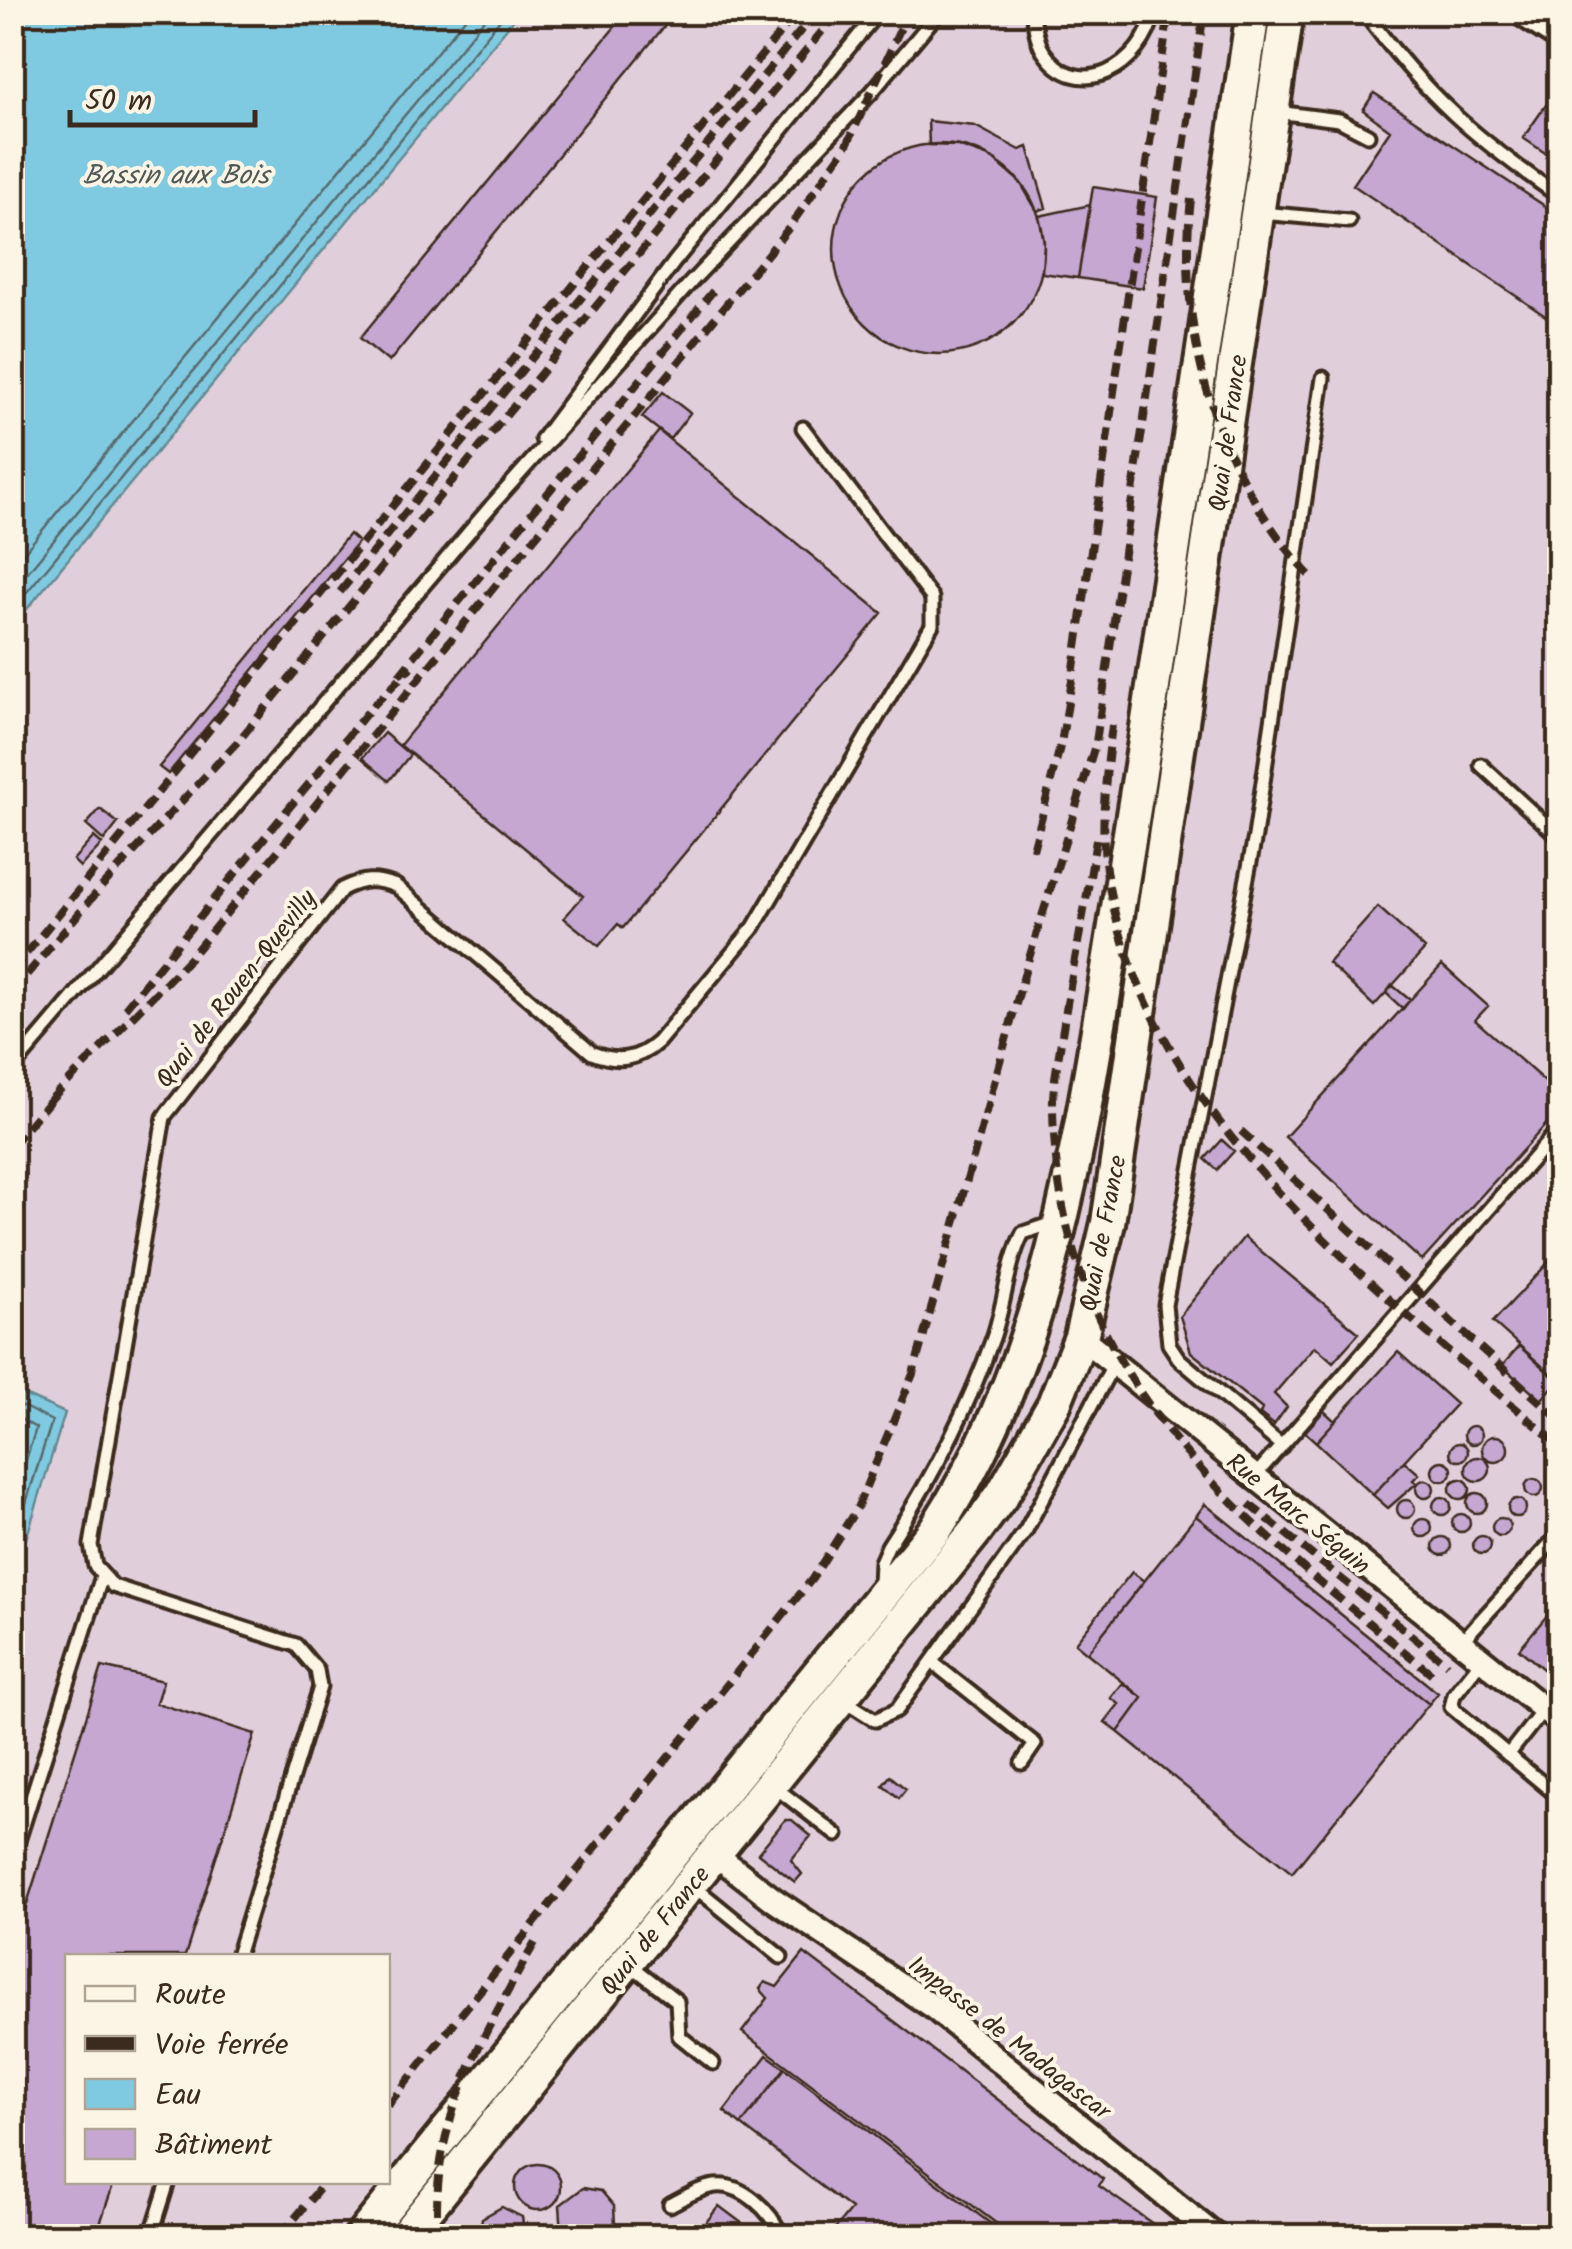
<svg xmlns="http://www.w3.org/2000/svg" width="1572" height="2249" viewBox="0 0 1572 2249" font-family="Kalam,sans-serif">
	<style>
		.built { fill: #e1cedb; fill-rule: evenodd }
		.water { fill: #80cae1; stroke: #648a93; stroke-width: 2.5 }
		.lines { fill: none; stroke-linecap: round; stroke-linejoin: round }
		.shore { stroke: #576a6c; stroke-width: 2.5 }
		.building { fill: #c6a7d2; stroke: #3b2a1e; stroke-width: 2.5 }
		.service-casing { stroke: #3b2a1e; stroke-width: 19 }
		.minor-casing { stroke: #3b2a1e; stroke-width: 30 }
		.secondary-casing { stroke: #3b2a1e; stroke-width: 40 }
		.service { stroke: #fcf5e5; stroke-width: 11 }
		.minor { stroke: #fcf5e5; stroke-width: 22 }
		.secondary { stroke: #fcf5e5; stroke-width: 32 }
		.rail { stroke: #3b2a1e; stroke-width: 8; stroke-dasharray: 15 8; stroke-linecap: butt }
		.labels { text-anchor: middle; stroke-width: 8; stroke-linejoin: round; paint-order: stroke }
		.street-label { font-size: 25px; fill: #3b2a1e; stroke: #fcf5e5 }
		.water-label { font-size: 28px; font-style: italic; fill: #505a58; stroke: #fcf5e5 }
	</style>
	<rect width="100%" height="100%" fill="#ecdedf"/>
	<filter id="ink" filterUnits="userSpaceOnUse"><feTurbulence type="fractalNoise" baseFrequency=".01" numOctaves="2"/><feDisplacementMap in="SourceGraphic" scale="20" xChannelSelector="R" yChannelSelector="G"/><feConvolveMatrix kernelMatrix="1 2 1 2 8 2 1 2 1" color-interpolation-filters="sRGB"/></filter>
	<g filter="url(#ink)">
		<path class="built" d="M519,13H1559V2236H13V1581L65,1413L13,1390V626ZM68,1956H388V2182H68Z"/>
		<path class="water" d="M13,12L519,13L13,626L12,13Z
			M13,1390L65,1413L13,1581Z"/>
		<g class="lines">
			<path class="shore" d="M12,567L470,12
				M12,591L490,12
				M12,610L506,12
				M12,1401L52,1421L12,1547
				M12,1414L36,1428L12,1505"/>
		</g>
		<path class="building" d="M627,12H676L389,362L360,338Z
			M1560,85V163L1523,138Z
			M1374,93L1560,216V326L1353,185L1390,130L1363,110Z
			M928,121L975,126L1020,150L1028,147L1046,208L1037,211L1020,182L992,158L958,146L929,145Z
			M834 249a105 105 0 1 1 210 0a105 105 0 1 1-210 0Z
			M1093,187L1157,197L1143,288L1078,278Z
			M1090,205L1078,278L1042,273L1044,242L1039,216Z
			M663,392L690,413L670,439L642,417Z
			M659,431L882,613L623,928L618,924L599,946L564,918L583,896L400,745Z
			M349,534L358,542L168,774L159,767Z
			M384,733L410,755L389,781L362,758Z
			M100,809L118,823L104,841L86,825Z
			M94,837L102,844L80,867L73,860Z
			M1378,907L1425,949L1374,1006L1328,963Z
			M1442,965L1488,1006L1475,1020L1560,1095V1109L1422,1261L1285,1137Z
			M1392,985L1410,1000L1403,1009L1386,993Z
			M1222,1140L1234,1151L1217,1170L1205,1159Z
			M1244,1237L1359,1333L1333,1362L1315,1346L1274,1394L1287,1407L1274,1425L1260,1414L1262,1409L1191,1352L1180,1316Z
			M1560,1250V1382L1493,1322Z
			M1519,1346L1558,1381L1541,1400L1502,1366Z
			M1398,1352L1456,1404L1373,1495L1316,1442Z
			M1324,1411L1335,1421L1316,1442L1305,1432Z
			M1464 1435a9 9 0 1 1 18 0a9 9 0 1 1-18 0Z
			M1482 1449a13 13 0 1 1 26 0a13 13 0 1 1-26 0Z
			M1450 1452a9 9 0 1 1 18 0a9 9 0 1 1-18 0Z
			M1466 1469a12 12 0 1 1 24 0a12 12 0 1 1-24 0Z
			M1432 1471a10 10 0 1 1 20 0a10 10 0 1 1-20 0Z
			M1404,1461L1419,1474L1413,1480L1417,1483L1388,1508L1373,1495Z
			M1450 1489a10 10 0 1 1 20 0a10 10 0 1 1-20 0Z
			M1525 1488a9 9 0 1 1 18 0a9 9 0 1 1-18 0Z
			M1416 1489a9 9 0 1 1 18 0a9 9 0 1 1-18 0Z
			M1467 1503a10 10 0 1 1 20 0a10 10 0 1 1-20 0Z
			M1433 1506a9 9 0 1 1 18 0a9 9 0 1 1-18 0Z
			M1508 1508a9 9 0 1 1 18 0a9 9 0 1 1-18 0Z
			M1397 1509a9 9 0 1 1 18 0a9 9 0 1 1-18 0Z
			M1205,1504L1438,1693L1429,1704L1196,1516Z
			M1452 1523a9 9 0 1 1 18 0a9 9 0 1 1-18 0Z
			M1196,1516L1429,1704L1292,1873L1118,1732L1143,1698L1087,1653Z
			M1492 1527a9 9 0 1 1 18 0a9 9 0 1 1-18 0Z
			M1414 1528a9 9 0 1 1 18 0a9 9 0 1 1-18 0Z
			M1473 1545a9 9 0 1 1 18 0a9 9 0 1 1-18 0Z
			M1433 1546a9 9 0 1 1 18 0a9 9 0 1 1-18 0Z
			M1132,1572L1144,1581L1087,1653L1075,1643Z
			M1560,1600V1672L1554,1678L1519,1649Z
			M102,1667L163,1681L156,1703L255,1734L185,1956H68V2182H114L96,2236H12V1951Z
			M1123,1683L1143,1698L1118,1732L1105,1722L1119,1704L1111,1698Z
			M890,1776L906,1789L899,1798L883,1785Z
			M785,1820H792L811,1836L791,1860L802,1874L795,1882L758,1853Z
			M804,1953L1103,2179L1099,2186L1170,2236H1013L742,2032L768,1998L760,1989L765,1982L777,1987Z
			M767,2055L785,2068L741,2125L724,2111Z
			M785,2068L1007,2236H846L835,2229L851,2209L741,2125Z
			M515 2187a23 23 0 1 1 46 0a23 23 0 1 1-46 0Z
			M583,2188L601,2191L614,2206L615,2225L609,2236L562,2233L560,2205Z
			M719,2206L759,2236H695Z
			M502,2207L522,2217L525,2236H479L482,2218Z"/>
		<g class="lines">
			<g class="service-casing">
				<path id="service" d="M1032,12C1035,25 1036,40 1043,51C1078,105 1143,66 1154,12
					M1364,12C1427,97 1474,137 1560,197
					M1509,12L1560,45
					M1277,112L1339,120L1368,135
					M1262,213L1349,221
					M542,439L675,261L878,12
					M1481,765L1560,838
					M12,1069L491,506L692,281L871,93L939,12
					M1282,1446L1179,1359L1169,1344L1165,1305L1255,836L1323,378
					M1254,1477L1560,1128
					M880,1585L881,1562L888,1546C931,1480 967,1412 993,1338C1005,1304 1007,1264 1023,1233L1053,1223
					M1461,1642L1560,1533
					M1482,1660L1454,1695L1451,1707L1560,1798
					M932,1662L1035,1744L1022,1763
					M842,1699L875,1720L897,1710L1026,1530L1114,1363
					M1508,1755L1544,1709
					M772,1785L837,1835
					M12,1860L102,1576
					M691,1884L781,1957
					M237,1956L320,1687L317,1670L296,1645L113,1586L95,1566L91,1545L164,1117L342,889C362,879 375,878 396,886L592,1053C618,1063 638,1060 658,1042L754,927L932,625V598L803,428
					M628,1963L677,2001L679,2036L713,2063
					M670,2205C684,2198 699,2188 715,2186C743,2183 772,2212 781,2236
					M151,2236L168,2182"/>
			</g>
			<g class="minor-casing">
				<path id="minor" d="M1081,1337L1560,1722
					M716,1855L774,1900L933,2007L1215,2236"/>
			</g>
			<g class="secondary-casing">
				<path id="secondary" d="M362,2236L935,1530C1037,1373 1071,1194 1101,1012C1116,922 1131,832 1145,741C1181,498 1217,255 1253,12
					M405,2236L974,1533L1002,1495L1054,1404L1081,1337L1108,1223L1287,12"/>
			</g>
			<use href="#service" class="service"/>
			<use href="#minor" class="minor"/>
			<use href="#secondary" class="secondary"/>
			<path class="rail" d="M1191,199C1176,336 1217,472 1309,575
				M340,592L816,12
				M399,675L713,291
				M1112,725C1106,774 1099,828 1107,876C1149,1125 1382,1291 1560,1446
				M1096,839C1086,907 1071,974 1061,1041C1058,1063 1052,1087 1053,1109C1058,1385 1242,1520 1437,1678
				M1033,850L1061,743L1073,675L1169,12
				M12,971L797,12
				M12,992L104,884L240,739L838,12
				M125,1008L370,709L411,667
				M51,1099L189,959L788,229L847,145L908,12
				M1241,1131L1560,1420
				M12,1145L59,1090
				M1249,1504L1447,1664
				M388,2105L812,1579L857,1508L913,1374L1026,968L1096,742L1204,12
				M280,2236L325,2182
				M438,2236C429,2122 483,2036 537,1939"/>
		</g>
	</g>
	<g class="labels">
		<g class="street-label">
			<text transform="translate(1227 433) rotate(-82)" y="9">Quai de France</text>
			<text transform="translate(235 988) rotate(-52)" y="9">Quai de Rouen-Quevilly</text>
			<text transform="translate(1102 1233) rotate(-79)" y="9">Quai de France</text>
			<text transform="translate(1299 1513) rotate(39)" y="9">Rue Marc Séguin</text>
			<text transform="translate(654 1930) rotate(-51)" y="9">Quai de France</text>
			<text transform="translate(1010 2037) rotate(38)" y="9">Impasse de Madagascar</text>
		</g>
		<g class="water-label">
			<text x="176" y="184">Bassin aux Bois</text>
		</g>
	</g>
	<rect width="1572" height="2249" fill="none" stroke="#fcf5e5" stroke-width="50"/>
	<rect x="25" y="25" width="1522" height="2199" fill="none" stroke="#3b2a1e" stroke-width="4" filter="url(#ink)"/>
	<rect x="65" y="1954" width="325" height="230" fill="#fcf5e5" stroke="#afa495" stroke-width="2.5"/>
	<rect x="85" y="1986" width="50" height="15" fill="#fcf5e5" stroke="#afa495" stroke-width="2.5"/>
	<text x="155" y="2004" font-size="30" fill="#3b2a1e">Route</text>
	<rect x="85" y="2036" width="50" height="15" fill="#3b2a1e" stroke="#afa495" stroke-width="2.5"/>
	<text x="155" y="2054" font-size="30" fill="#3b2a1e">Voie ferrée</text>
	<rect x="85" y="2079" width="50" height="30" fill="#80cae1" stroke="#afa495" stroke-width="2.5"/>
	<text x="155" y="2104" font-size="30" fill="#3b2a1e">Eau</text>
	<rect x="85" y="2129" width="50" height="30" fill="#c6a7d2" stroke="#afa495" stroke-width="2.5"/>
	<text x="155" y="2154" font-size="30" fill="#3b2a1e">Bâtiment</text>
	<path d="M70 110v15h185v-15" fill="none" stroke="#3b2a1e" stroke-width="5"/>
	<text x="85" y="110" font-size="30" fill="#3b2a1e" stroke="#fcf5e5" stroke-width="8" paint-order="stroke">50 m</text>
</svg>
